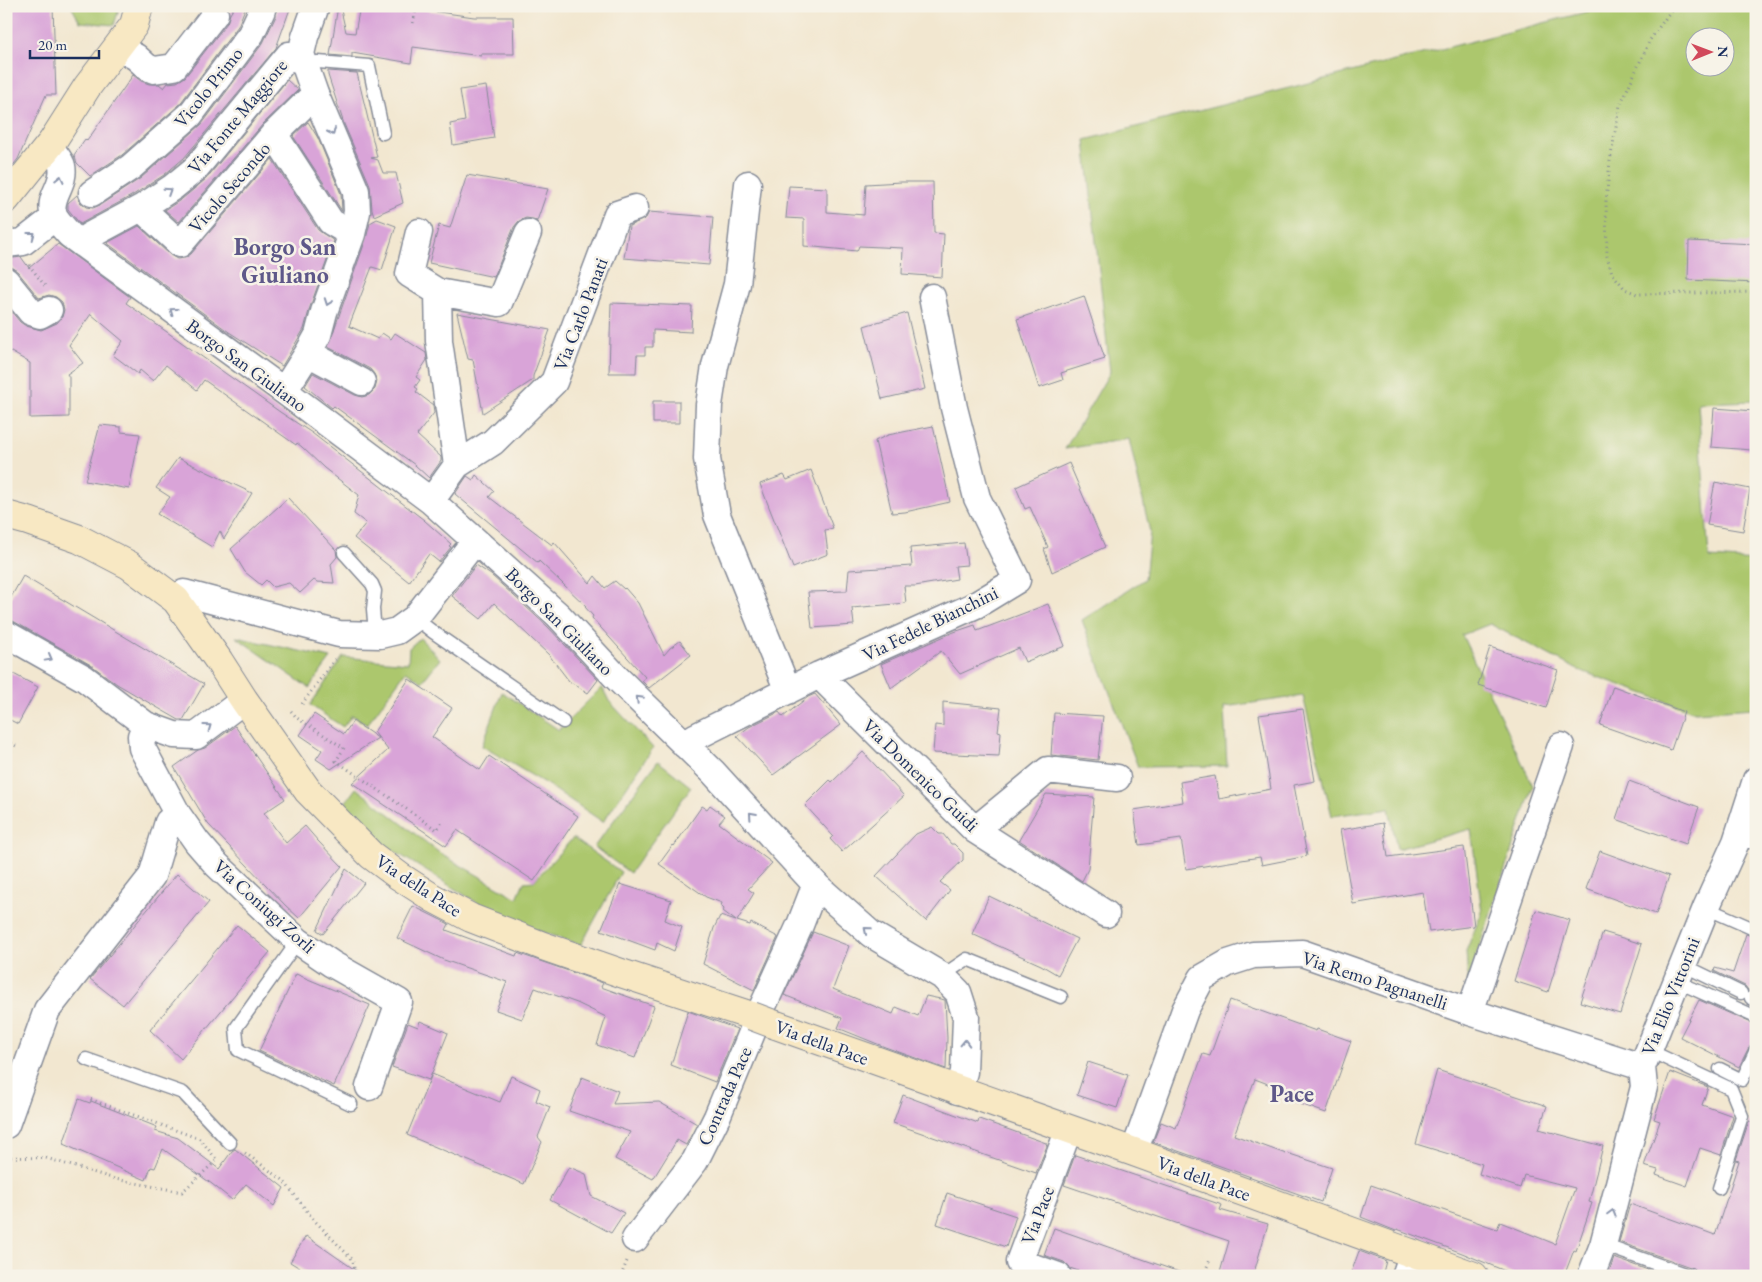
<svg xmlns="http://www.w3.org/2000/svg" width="1762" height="1282" viewBox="0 0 1762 1282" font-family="'EB Garamond',serif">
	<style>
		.green { fill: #acc76d; stroke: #647b66; fill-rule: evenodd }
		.building { fill: #d9a4d8 }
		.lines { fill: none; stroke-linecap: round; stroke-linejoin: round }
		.service-casing { stroke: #868b97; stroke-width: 15 }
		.minor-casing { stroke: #868b97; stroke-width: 29 }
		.secondary-casing { stroke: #868b97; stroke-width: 30 }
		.path { stroke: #868b97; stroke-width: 3; stroke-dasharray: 1 4; stroke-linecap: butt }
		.service { stroke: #fff; stroke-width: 12 }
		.minor { stroke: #fff; stroke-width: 26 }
		.secondary { stroke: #f8e8c3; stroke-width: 28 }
		.secondary-bridge-casing { stroke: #868b97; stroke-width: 30; stroke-linecap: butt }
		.secondary-bridge { stroke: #f8e8c3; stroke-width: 28 }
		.oneway { stroke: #8d97ae }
		.labels { text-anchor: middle; stroke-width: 5; stroke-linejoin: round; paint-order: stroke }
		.street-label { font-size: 19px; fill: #1b2f5e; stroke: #f7f3e8 }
		.district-label { font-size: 24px; font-weight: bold; fill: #5e5889; stroke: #f7f3e8 }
	</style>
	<rect width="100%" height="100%" fill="#f7f3e8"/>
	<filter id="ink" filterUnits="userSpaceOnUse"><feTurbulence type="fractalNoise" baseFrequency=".02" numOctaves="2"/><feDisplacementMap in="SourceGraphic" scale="10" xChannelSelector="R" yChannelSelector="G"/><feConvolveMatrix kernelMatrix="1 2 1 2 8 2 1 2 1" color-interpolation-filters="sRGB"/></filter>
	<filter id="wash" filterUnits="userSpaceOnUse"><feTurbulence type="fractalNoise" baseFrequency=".0096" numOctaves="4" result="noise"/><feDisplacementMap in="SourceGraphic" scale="20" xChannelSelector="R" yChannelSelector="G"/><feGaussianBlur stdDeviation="1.12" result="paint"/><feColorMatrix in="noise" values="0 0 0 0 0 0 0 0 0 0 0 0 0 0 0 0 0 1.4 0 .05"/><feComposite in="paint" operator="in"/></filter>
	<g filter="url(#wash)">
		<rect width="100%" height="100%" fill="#f2e7d0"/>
		<path class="green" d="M71,6H120L114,25L80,22Z
			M1610,6H1756V401L1698,403L1709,558L1756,561L1754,708L1695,712L1576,669L1490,624L1462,635L1533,786L1468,981L1466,951L1482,912L1471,829L1397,849L1389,808L1332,816L1303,696L1224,707L1227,766L1138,767L1082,620L1145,579L1150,532L1129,439L1065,449L1110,372L1085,140ZM1694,38H1724V68H1694Z
			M236,637L331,658L309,688Z
			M420,638L440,659L422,682L406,671L367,725L352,715L343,727L310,705L343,657L408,663L409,648Z
			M602,687L609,701L653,748L603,822L548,785L482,746L502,692L559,730Z
			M658,761L691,787L630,873L594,847Z
			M356,788L441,854L517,898L524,882L534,881L573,838L621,872L581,945L505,920L336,815Z"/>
		<g id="blocks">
			<path class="building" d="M6,6H53L56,95H46L18,159L6,174Z
				M235,6H246L238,26L179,105L122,155L90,176L77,163L74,155L85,139L87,141L133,75L141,81L149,84H159L164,88L168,83L177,82L185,77L227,23L230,14Z
				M277,6H291L276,48L184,158L164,175L133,195L80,224L68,209V203L77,195L80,202L86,207L93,208L100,205L141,178L202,124L263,43L276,16Z
				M338,6H340L346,32L355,33L360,6H396L474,17H513L514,54H481V56L413,47L411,63L352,53V57L330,55Z
				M328,71L357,73L377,157L371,158L378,160L383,173H396L403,203L374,216L372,209L370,185L344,124L328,75Z
				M287,80L298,90L263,124L179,222L165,210L182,199L206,179Z
				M486,86L494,138L453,145L450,124L465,121L460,90Z
				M308,122L318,138L341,194L342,211L293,136Z
				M272,159L318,230L334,241L310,307L304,329L282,366L229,332L107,243L139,226L170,255L177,259L185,258L191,254Z
				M467,175L548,189L537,221L533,219L526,218L519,221L514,227L494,277L429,263L439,225L450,228Z
				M901,182H933L934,233L944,234L942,277L902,274L903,248L859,246L857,251L804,246V219L786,218L789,186L827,188V212L864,215L866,184Z
				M649,212L713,217L709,265L624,258L629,226L646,218Z
				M377,219L396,226L382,270L372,267L349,326L378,339L382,333L391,339L395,333L426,353L427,360L416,377L420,380L415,387L418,389L416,392L433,405L434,413L417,435L441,457V461L429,478L415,465L334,406L332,408L305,386L313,373L355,395L362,397L369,395L375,389L377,381L374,374L370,369L328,347L366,239L370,223Z
				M1689,241L1756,244V283L1688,280Z
				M58,244L130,297L126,303L280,412L312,433L424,520L451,544L449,546L451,547L439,562L429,554L409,582L354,538L366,523L354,514L359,495L324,468L302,447L297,443L296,445L204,380L197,390L166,365L153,381L140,370L138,374L113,355L123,341L91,314L69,345L83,363L67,374L69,377V417L30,418V363L6,349V305L20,322L26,326L41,330L57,323L62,317L64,310L62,302L56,297L49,295L39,298L18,272L12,267L6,266V259L21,257L29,268Z
				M1084,296L1105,359L1061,373L1063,380L1039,388L1017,319Z
				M611,303L692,306L691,332L653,330V347H645V355H637L636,373H609Z
				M457,313L550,330L533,376V380L483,413L473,360L468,359Z
				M907,313L925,389L882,399L864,326Z
				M653,401H679V423H653Z
				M1714,408L1755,411L1752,450L1711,447Z
				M100,425L121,427V432L140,434L129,489L85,481Z
				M933,426L950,502L905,512L892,513L875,441L888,435Z
				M178,458L252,493L224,539L220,531L212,547L157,514L170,497L156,488Z
				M1069,463L1105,547L1052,572L1044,549L1048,547L1030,507L1025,509L1016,487Z
				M811,470L833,528L825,530L828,554L793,568L760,484L784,475L787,480Z
				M476,475L494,491L489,497L552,545L554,542L590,583L595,576L605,588L615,581L624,589L625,588L638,603L664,655L670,648L680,641L691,655L649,688L642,681L645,677L592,618L593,616L585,607L586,606L539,561L538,563L455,494L467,476L473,480Z
				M1715,482L1750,489L1743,531L1707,525Z
				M288,498L336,550L337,557L331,564L334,583L317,582L314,580L300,593L289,583L273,587L266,580L261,585L245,572L231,549Z
				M964,543L967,565L955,566L957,579L915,586H904L906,603L852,608L854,625L812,628L808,592L847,591L849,570L912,566L910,548Z
				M476,565L491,575L547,626L598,680L588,693L569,681L549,655L494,603L481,619L452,596Z
				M23,576L204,684L183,720H179L146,701L117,684L91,665L6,617V606Z
				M1048,604L1065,646L1025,662L1019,648L960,674L941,651L891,688L881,664L954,632L975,625L977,631Z
				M1490,647L1558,670L1546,708L1478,685Z
				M6,670L38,687L18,724L6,718Z
				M409,679L452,708L432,737L480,770L489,756L578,816L534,881L457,830L446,846L352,783L388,750L374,732Z
				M1613,686L1684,712L1671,750L1600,725Z
				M815,694L841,725L773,775L737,736L749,727L779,712L783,717L808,697Z
				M943,702L1001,708L998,731L1001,732L999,756L933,753L935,725L943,726Z
				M1303,709L1315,781L1294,785L1307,856L1262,865L1260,857L1186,869L1181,839L1139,845L1134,810L1183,802L1180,782L1215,776L1219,799L1271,789L1259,715Z
				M1054,713L1103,716L1098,760L1051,755Z
				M314,714L344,734L353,721L378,738L331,769L316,759L322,750L300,735Z
				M235,726L285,799L264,813L286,843L305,826L318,841L342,866L299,918L285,905L208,824L174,767L198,750L205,748Z
				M863,752L904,796L842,852L830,839L833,836L805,805L830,780L832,782Z
				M1629,781L1699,807L1686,844L1616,819Z
				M1046,794L1094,797L1089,856L1088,869L1082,881L1019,840Z
				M710,805L725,816L719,823L772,863L748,889L754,893L737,921L750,925L751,923L778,937L754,990L703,964L714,928L720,916L736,921L723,911L724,909L721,906L722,903L706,897L659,864L673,845L674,846L702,806L707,809Z
				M1383,823L1388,857L1464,847L1474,926L1429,932L1423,892L1353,904L1340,830Z
				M932,827L939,834H943L951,844H954L963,853V860L940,882L950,890L926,921L876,876L916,834Z
				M1600,851L1669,876L1656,914L1586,889Z
				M346,869L364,883L323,934L317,930Z
				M177,874L209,902L123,1005L90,979Z
				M620,884L671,900L665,920L682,927L674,951L657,943L655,950L601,930Z
				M989,896L1077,939L1058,975L1041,965L972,934Z
				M413,906L449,924L446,930L516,956L517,953L603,983L601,987L654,1006L635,1058L597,1045L606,1017L577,1003L535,988L522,1019L496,1010L507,982L444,960L397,938Z
				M1536,910L1570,920L1548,992L1514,981Z
				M237,925L270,952L181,1059L150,1030Z
				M813,932L849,946L833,989L893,1014L896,1007L918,1016L926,996L945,1000L947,1038L946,1069L885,1047L838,1028L842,1018L784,995Z
				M1603,932L1642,944L1620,1014L1580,1002Z
				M1746,934L1756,938V991L1748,990L1745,986L1714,971L1715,968L1733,973Z
				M296,974L370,1005L334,1086L259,1051Z
				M1230,1000L1316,1031L1317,1029L1351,1041L1326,1113L1292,1101L1294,1094L1255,1079L1234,1135L1286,1154L1287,1153L1332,1168L1321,1202L1153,1142L1161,1122L1176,1128L1203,1054L1210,1056Z
				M1699,1000L1756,1025V1038L1749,1047L1739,1067L1680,1037Z
				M688,1011L737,1029L715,1082L671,1065Z
				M420,1021L448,1033L429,1080L392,1067L408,1023L418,1027Z
				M1088,1062L1128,1075L1117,1108L1077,1095Z
				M1437,1070L1547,1106L1539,1129L1603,1146L1589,1202L1592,1203L1576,1251L1574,1250L1564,1276H1517L1462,1253L1397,1229L1396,1231L1361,1217L1371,1185L1497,1229L1500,1222L1555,1244L1575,1188L1524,1175L1520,1188L1479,1174L1482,1164L1416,1144Z
				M1670,1072L1708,1087L1702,1105L1733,1116L1721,1155L1700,1148L1687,1186L1656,1175L1658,1170L1644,1166L1660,1121L1654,1119Z
				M432,1074L500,1102L511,1076L540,1089L536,1101L550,1107L538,1137L542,1142L524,1184L407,1135Z
				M582,1077L618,1091L613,1104L659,1102L697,1124L686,1145L677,1140L653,1179L615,1159L630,1132L569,1111Z
				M903,1095L978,1123L979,1119L1046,1143L1047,1146L1036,1173L893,1123Z
				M79,1099L90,1103L91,1101L157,1127L155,1131L178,1138L219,1169L232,1151L235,1149L284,1188L274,1206L246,1184L232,1200L212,1184L163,1149L155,1168L151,1167L146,1180L63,1144Z
				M1749,1121L1756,1123V1276H1698L1696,1271L1693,1268L1619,1242L1630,1204L1715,1235L1739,1161L1736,1160Z
				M1075,1155L1222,1205L1220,1210L1268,1224L1253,1276H1219L1229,1241L1064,1185Z
				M569,1167L586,1174L591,1196L624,1213L611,1233L550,1200Z
				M947,1193L1016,1216L1006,1247L937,1224Z
				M1054,1228L1182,1273V1276H1092L1070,1268L1064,1262L1044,1255Z
				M306,1236L364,1276H313L290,1262Z
				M1359,1251L1386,1261L1382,1276H1350Z
				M1614,1258L1665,1276H1608Z"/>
		</g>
	</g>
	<g filter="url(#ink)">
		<use href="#blocks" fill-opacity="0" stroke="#868b97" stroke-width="1"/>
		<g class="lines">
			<g class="service-casing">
				<path id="service" d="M304,64L318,62L369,66L383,133
					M344,553L372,584L375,591L373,609L374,621L380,635
					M415,618L433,632L563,722
					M1736,842H1756
					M1706,908L1756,930
					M298,941L236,1028L238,1050L351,1104
					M1683,965L1741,993
					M942,976L967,959L1061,997
					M1676,981L1756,1017
					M1751,998L1756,1000
					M1648,1050L1731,1089L1742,1116L1719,1188
					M86,1059L183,1093L230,1143
					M1720,1069L1742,1080L1756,1050
					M1603,1245L1690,1276"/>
			</g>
			<g class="minor-casing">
				<path id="minor" d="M118,47L136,57L147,67L154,70L174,67L215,14L213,6
					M61,128L49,146C53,152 61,160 62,166C66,183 49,196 53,212C55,220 64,228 70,235L284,391L431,501L558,615L616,677L713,772L818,887L871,934L942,976L958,992L966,1017L964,1072L958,1091
					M274,134L331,222L352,234
					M748,184L737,284L715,366L709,405L707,459L717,515L788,691
					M92,193L131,167L190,115L251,34L262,10L261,6
					M141,208L180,244L274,134L315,94
					M419,232L409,274L438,292L439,341L457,465
					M6,244L23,242L55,217
					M82,244L89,236L141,208L173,187L195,169L289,55L301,54
					M6,281L31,312L40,315L49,310
					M438,292L499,303L528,233
					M308,353L362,382
					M284,391L308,353L318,335L324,312L352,234L357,212L356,191L315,94L301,54L305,37L316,6
					M431,501L457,465L493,442L554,382L617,214L635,208
					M176,600L184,593L339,634L380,635L397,631L415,618L475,541
					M6,634L84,678L146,725L174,735L196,736L244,700
					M819,675L975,830L1106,914
					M146,725L141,736L142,748L178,815L197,842L217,865L298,941L332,964L399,1002L369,1087
					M685,745L695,737L819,675L976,605L1017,580L977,498L954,408L932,297
					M975,830L1048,770L1117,778
					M1470,1012L1561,746
					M6,1125L47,1010L152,876L168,822L178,815
					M1134,1152L1185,1010L1202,978L1228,963L1253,955L1302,953L1470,1012L1642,1067
					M635,1239L695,1161L717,1117L763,1006L800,925L812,894L818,887
					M1058,1276L1019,1262L1069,1129
					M1405,1276L1413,1253
					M1591,1276L1603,1245L1644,1087L1642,1067L1706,908L1736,842L1756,780"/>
			</g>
			<g class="secondary-casing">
				<path id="secondary" d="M6,199L52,142L87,87L134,25L139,6
					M6,515L28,521L79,539L129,565L176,600L219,661L244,700L308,791L371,855L399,876L433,898L471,918L543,946L621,973L752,1016
					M776,1025L1134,1152L1474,1276"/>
			</g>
			<path class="path" d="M1674,6L1650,40L1620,105L1610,161L1606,201L1607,256L1612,273L1625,289L1637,294L1756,292
				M470,12L471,6
				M413,23L417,6
				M29,265L45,286
				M302,704L335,659
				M291,711L297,718L344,748L336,761L437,830L443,820
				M6,741L18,747
				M245,1153L283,1180L314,1220L353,1260L355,1276
				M6,1157L46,1158L115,1179L182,1192L217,1160L200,1139L87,1098
				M621,1276L627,1261
				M1203,1276L1210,1260
				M1561,1276L1562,1271"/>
			<use href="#service" class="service"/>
			<use href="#minor" class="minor"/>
			<use href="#secondary" class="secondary"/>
			<g class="secondary-bridge-casing">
				<path id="secondary-bridge" d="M752,1016L776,1025"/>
			</g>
			<use href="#secondary-bridge" class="secondary-bridge"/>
		</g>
		<defs><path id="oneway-chevron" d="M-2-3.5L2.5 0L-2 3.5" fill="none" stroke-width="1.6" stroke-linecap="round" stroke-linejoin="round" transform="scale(1.25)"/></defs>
		<g class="oneway">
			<use href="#oneway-chevron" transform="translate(332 132) rotate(66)"/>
			<use href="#oneway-chevron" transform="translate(60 179) rotate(-77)"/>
			<use href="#oneway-chevron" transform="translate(168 191) rotate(-33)"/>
			<use href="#oneway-chevron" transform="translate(32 235) rotate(-37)"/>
			<use href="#oneway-chevron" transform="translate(328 302) rotate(110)"/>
			<use href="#oneway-chevron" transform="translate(173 311) rotate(-144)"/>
			<use href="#oneway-chevron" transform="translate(49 658) rotate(29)"/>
			<use href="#oneway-chevron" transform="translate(639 699) rotate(-135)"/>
			<use href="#oneway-chevron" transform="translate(208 727) rotate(-36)"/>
			<use href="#oneway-chevron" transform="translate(752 815) rotate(-132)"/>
			<use href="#oneway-chevron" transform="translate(867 930) rotate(-140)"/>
			<use href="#oneway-chevron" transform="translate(965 1043) rotate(-88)"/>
			<use href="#oneway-chevron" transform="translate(1612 1213) rotate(-75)"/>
		</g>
	</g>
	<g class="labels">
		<g class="street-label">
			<text transform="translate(208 87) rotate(-51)" y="7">Vicolo Primo</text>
			<text transform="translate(237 116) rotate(-50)" y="7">Via Fonte Maggiore</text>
			<text transform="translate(229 187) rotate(-49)" y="7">Vicolo Secondo</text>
			<text transform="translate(580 314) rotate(-69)" y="7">Via Carlo Panati</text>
			<text transform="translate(247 365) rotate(36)" y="7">Borgo San Giuliano</text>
			<text transform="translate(560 621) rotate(45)" y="7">Borgo San Giuliano</text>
			<text transform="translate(930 623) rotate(-26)" y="7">Via Fedele Bianchini</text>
			<text transform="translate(921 775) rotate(44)" y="7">Via Domenico Guidi</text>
			<text transform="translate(419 885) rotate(33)" y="7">Via della Pace</text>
			<text transform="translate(265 906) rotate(42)" y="7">Via Coniugi Zorli</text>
			<text transform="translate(1375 980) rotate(18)" y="7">Via Remo Pagnanelli</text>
			<text transform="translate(1670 996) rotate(-68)" y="7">Via Elio Vittorini</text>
			<text transform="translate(822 1042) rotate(20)" y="7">Via della Pace</text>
			<text transform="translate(724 1096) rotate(-66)" y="7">Contrada Pace</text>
			<text transform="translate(1204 1178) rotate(20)" y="7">Via della Pace</text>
			<text transform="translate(1037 1215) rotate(-69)" y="7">Via Pace</text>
		</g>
		<g class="district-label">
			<text x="285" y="255">Borgo San<tspan x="285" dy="28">Giuliano</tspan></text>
			<text x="1292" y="1102">Pace</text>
		</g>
	</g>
	<rect width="1762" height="1282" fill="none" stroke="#f7f3e8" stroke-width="25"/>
	<g transform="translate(1710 52) rotate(89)"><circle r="24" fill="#f7f3e8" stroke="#9fa5b1"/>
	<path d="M0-4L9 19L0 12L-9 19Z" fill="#d1495b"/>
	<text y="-8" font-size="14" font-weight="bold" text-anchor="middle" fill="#1b2f5e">N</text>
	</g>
	<path d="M30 50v8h69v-8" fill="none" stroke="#1b2f5e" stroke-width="2.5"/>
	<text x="38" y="50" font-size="15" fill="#1b2f5e" stroke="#f7f3e8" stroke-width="4" paint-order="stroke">20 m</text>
</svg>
